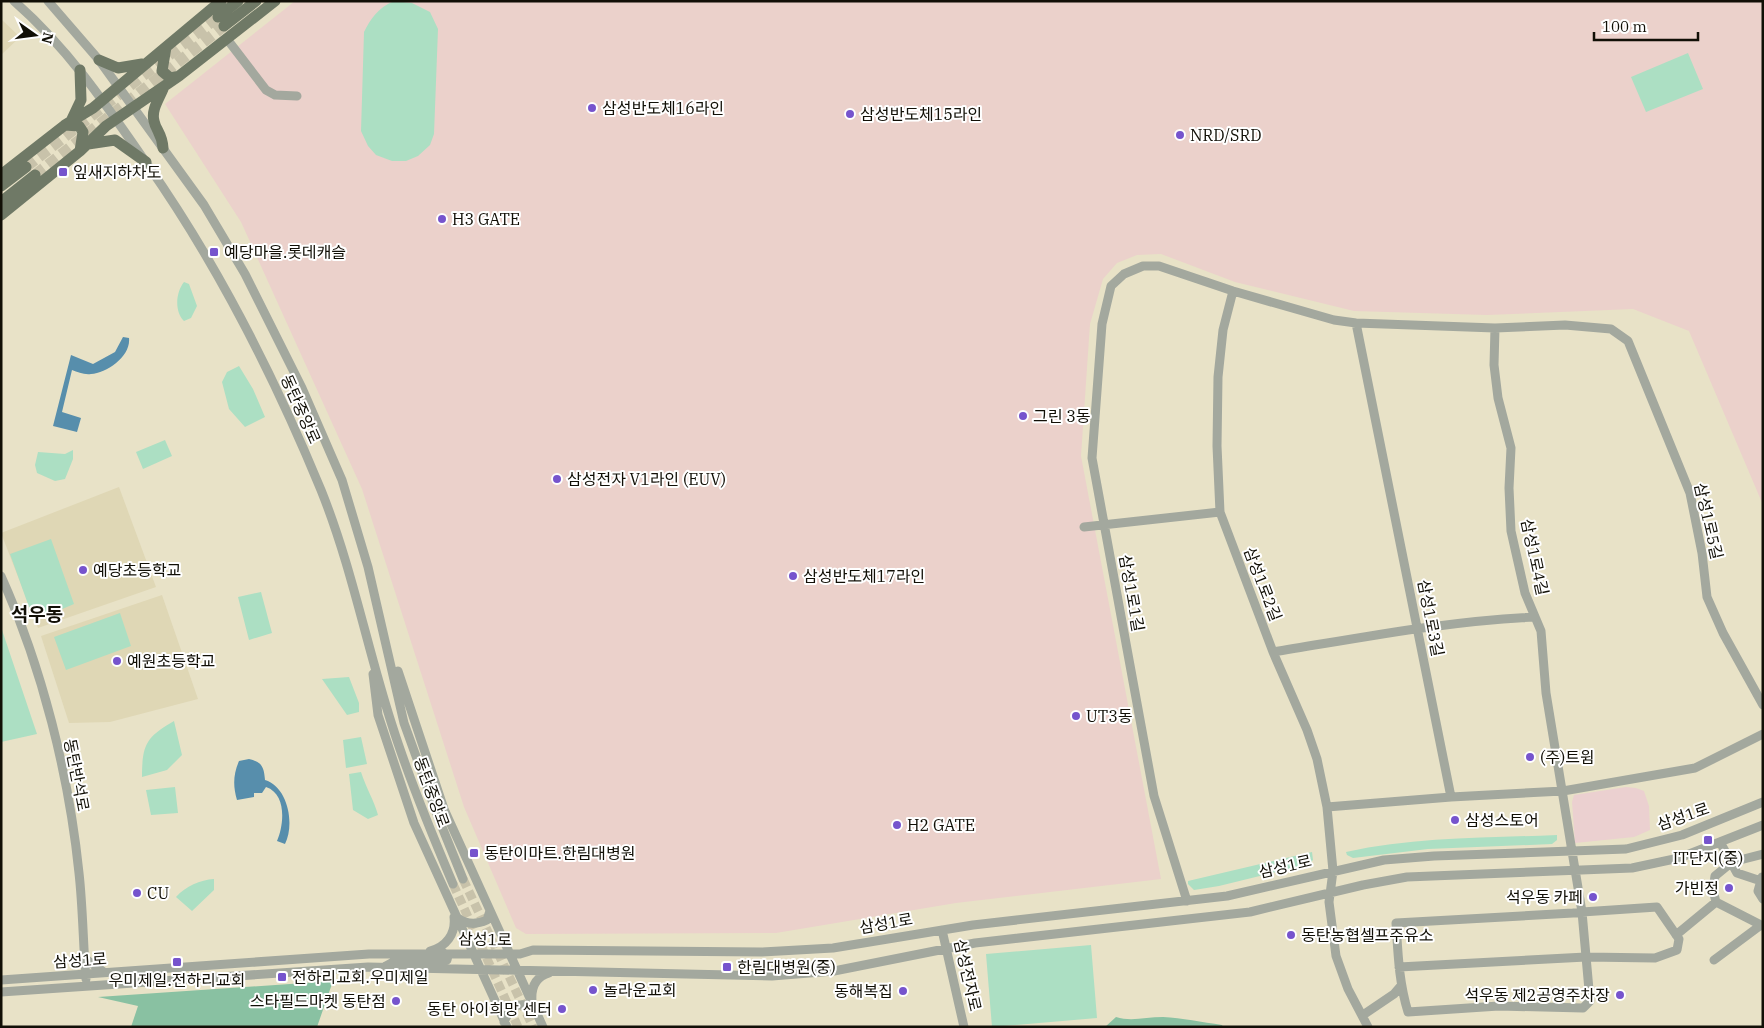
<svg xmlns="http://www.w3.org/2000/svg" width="1764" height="1028" viewBox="0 0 1764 1028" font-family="'IBM Plex Serif','Noto Sans KR',serif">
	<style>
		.commercial { fill: #ebd0d0 }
		.industrial { fill: #ebd1cb }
		.built { fill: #dfd7b5 }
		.green { fill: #acdfc3 }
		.forest { fill: #89c1a2 }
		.water { fill: #578eac }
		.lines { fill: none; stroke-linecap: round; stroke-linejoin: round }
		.minor-tunnel { stroke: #c8c2aa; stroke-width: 9; stroke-dasharray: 9 4.5; stroke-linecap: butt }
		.major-tunnel { stroke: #c8c2aa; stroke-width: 11; stroke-dasharray: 11 5.5; stroke-linecap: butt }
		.minor { stroke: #a3a89e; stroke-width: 9 }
		.major { stroke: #6f7966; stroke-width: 11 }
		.poi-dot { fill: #7654cd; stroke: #fff; stroke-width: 2 }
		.labels { text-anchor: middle; stroke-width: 4; stroke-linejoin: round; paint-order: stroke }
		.poi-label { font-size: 16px; fill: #110f06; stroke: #fff; text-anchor: start }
		.street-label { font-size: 16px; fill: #110f06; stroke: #fff }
		.quarter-label { font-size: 19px; font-weight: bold; fill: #110f06; stroke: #fff }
	</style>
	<rect width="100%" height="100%" fill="#e8e2c7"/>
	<path class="commercial" d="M1626,787L1636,788L1644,791L1649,806L1650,830L1634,837L1575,843L1572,802L1574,795Z"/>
	<path class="industrial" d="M295,1H1763V505L1689,331L1633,309L1487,315L1354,311L1235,282L1161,254L1137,255L1117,263L1103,279L1090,324L1081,456L1161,879L956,903L776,933L526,934L516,928L464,807L362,489L241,222L165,104Z"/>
	<path class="built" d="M1,19L20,37L1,55Z
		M119,487L156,587L38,628L1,533Z
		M162,595L198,699L110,722L69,723L41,636Z"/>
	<path class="green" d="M394,1L412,3L430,12L438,29L434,134L430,145L418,156L406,161H392L376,155L368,146L361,131L364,32C371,18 378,8 394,1Z
		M1688,53L1703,89L1646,112L1631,77Z
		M184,282L189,284L197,306L191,318L184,321C174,311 176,292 184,282Z
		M239,366L253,389L265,417L245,427L229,409L222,382L227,372Z
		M165,440L172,456L143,469L136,452Z
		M73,450V459L65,479L55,481L37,473L35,465L38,452L65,454Z
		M51,539L74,604L34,621L10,554Z
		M261,592L272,633L249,640L238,597Z
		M120,613L131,646L66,670L54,637Z
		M1,627L37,734L1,742Z
		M349,677L359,703V712L347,715L322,679Z
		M174,721L182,755L167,770L142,777C142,743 147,737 174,721Z
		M361,737L367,764L346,768L343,740Z
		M361,772C366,788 374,800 378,815L368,819L353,810L349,774Z
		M175,787L178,813L151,815L146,790Z
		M1557,835V840L1552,844L1428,849L1353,858L1347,855L1346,852C1415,837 1486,838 1557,835Z
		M1312,852L1313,860L1309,864L1219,886L1194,890L1188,884V881Z
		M214,879V890L192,911L176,897C186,886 200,880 214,879Z
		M1091,945L1097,1018L992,1027L986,954Z"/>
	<path class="forest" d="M333,981L317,1027H131L138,1006L98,997Z
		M1116,1017C1131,1022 1146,1017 1163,1017C1182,1018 1202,1022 1222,1025L1223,1027H1105Z"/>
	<path class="water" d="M123,337L129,338C131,356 107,373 91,374C84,375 78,372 72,370L62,412L81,418L77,432L53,426L71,355L93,364L115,352Z
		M249,759C262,762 264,767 265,780C288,787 295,824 285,844L277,841C284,825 287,794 266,787L262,793H254V797L237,800C233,786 233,775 239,761Z"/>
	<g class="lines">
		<path class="minor-tunnel" d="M463,879L533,1027
			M453,884L518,1027"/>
		<path class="major-tunnel" d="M26,167L218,17
			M35,175L224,26"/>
		<path class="minor" d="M14,1C68,48 107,106 147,164C218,265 274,376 321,490C352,567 367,648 392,725C409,779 431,832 453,884
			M48,1L99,60L204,205L245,274L302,388L342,480L368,567L404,723L438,817L463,879
			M227,39L266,90L275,95L297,96
			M1233,291L1223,330L1218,377L1217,446L1220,512L1273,652L1307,730L1317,759L1327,807L1333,871L1329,902L1336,956L1348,989L1368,1027
			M1084,527L1220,512
			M1,576C42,667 69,775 79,873C83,909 83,944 86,979
			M1273,652C1360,638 1446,621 1535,617
			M398,671L444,809L543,1027
			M373,674L378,715L414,823L507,1027
			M1451,797L1563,791L1695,768L1763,734
			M1327,807L1451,797L1356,323
			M1720,842L1737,873L1761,881
			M1762,877L1758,891L1763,899
			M1187,901L1154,796L1092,458L1102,324L1111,286L1124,274L1143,266H1159L1233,291L1334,320L1356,323L1495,328L1565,325L1611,329L1628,341L1690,493L1702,553L1707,597L1723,633L1763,705
			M1716,902L1713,890L1715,876L1732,862L1763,854
			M458,918C467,925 476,925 487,920L490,911
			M942,930L964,1027
			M1676,935L1716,902L1763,926
			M430,951C446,947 456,934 454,917
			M84,958L105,973
			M1714,960L1761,925
			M386,966L397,960H447L448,956L444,953
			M1399,967L1586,957L1655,958L1677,950L1679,939L1657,907L1582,912L1573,913L1396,923C1398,954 1399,983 1408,1012L1499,1006L1583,1008L1590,1001L1582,912L1546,693L1541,631L1525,593L1511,531L1509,488L1511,448L1498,398L1494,365L1495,328
			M1,980L369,954H520L533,950L762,952L833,948L973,925L1227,896L1384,860L1434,856L1626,849L1682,835L1763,802
			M1,992L368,967L772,976L834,971L975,943L1250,912L1363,885L1407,877L1632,868L1679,858L1763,825
			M532,1001C531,988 535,977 549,973
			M1363,1015L1394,994L1400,987
			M504,1022C510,1008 519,999 534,1009"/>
		<path class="major" d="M218,17L238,1
			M224,26L256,1
			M166,47L162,71L170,78L179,76
			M99,60L118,68L142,64
			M72,119L81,100L80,70
			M65,125L79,126L83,132L80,151
			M88,144L115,140L146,162
			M163,148C162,133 156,131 154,121C151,110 159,99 163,89
			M1,175L65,125L93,108L221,1
			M1,186L26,167
			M1,202L35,175
			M1,215L80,151L106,126L179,76L275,1"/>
	</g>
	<g class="poi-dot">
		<circle cx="592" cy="108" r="5"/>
		<circle cx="850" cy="114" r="5"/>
		<circle cx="1180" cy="135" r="5"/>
		<rect x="58" y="167" width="10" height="10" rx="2.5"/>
		<circle cx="442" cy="219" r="5"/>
		<rect x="209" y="247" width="10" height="10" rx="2.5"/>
		<circle cx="1023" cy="416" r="5"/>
		<circle cx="557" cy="479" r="5"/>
		<circle cx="83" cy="570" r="5"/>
		<circle cx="793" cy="576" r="5"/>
		<circle cx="117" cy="661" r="5"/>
		<circle cx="1076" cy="716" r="5"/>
		<circle cx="1530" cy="757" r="5"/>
		<circle cx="1455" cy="820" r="5"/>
		<circle cx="897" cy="825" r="5"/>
		<rect x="1703" y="835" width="10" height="10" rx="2.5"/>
		<rect x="469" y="848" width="10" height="10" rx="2.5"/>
		<circle cx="1729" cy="888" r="5"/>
		<circle cx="137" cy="893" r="5"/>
		<circle cx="1593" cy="897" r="5"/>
		<circle cx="1291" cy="935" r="5"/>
		<rect x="172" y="957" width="10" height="10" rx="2.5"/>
		<rect x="722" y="962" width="10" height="10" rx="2.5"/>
		<rect x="277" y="972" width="10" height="10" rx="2.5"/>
		<circle cx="593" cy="990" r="5"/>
		<circle cx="903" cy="991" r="5"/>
		<circle cx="1620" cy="995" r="5"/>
		<circle cx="396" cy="1001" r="5"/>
		<circle cx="562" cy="1009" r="5"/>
	</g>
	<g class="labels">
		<g class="poi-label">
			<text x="602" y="114">삼성반도체16라인</text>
			<text x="860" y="120">삼성반도체15라인</text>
			<text x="1190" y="141">NRD/SRD</text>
			<text x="73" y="178">잎새지하차도</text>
			<text x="452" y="225">H3 GATE</text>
			<text x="224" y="258">예당마을.롯데캐슬</text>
			<text x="1033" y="422">그린 3동</text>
			<text x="567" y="485">삼성전자 V1라인 (EUV)</text>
			<text x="93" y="576">예당초등학교</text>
			<text x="803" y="582">삼성반도체17라인</text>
			<text x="127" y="667">예원초등학교</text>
			<text x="1086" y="722">UT3동</text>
			<text x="1540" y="763">(주)트윔</text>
			<text x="1465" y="826">삼성스토어</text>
			<text x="907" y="831">H2 GATE</text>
			<text x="484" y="859">동탄이마트.한림대병원</text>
			<text x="1708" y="864" text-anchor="middle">IT단지(중)</text>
			<text x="1719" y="894" text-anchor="end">가빈정</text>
			<text x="147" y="899">CU</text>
			<text x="1583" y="903" text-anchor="end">석우동 카페</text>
			<text x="1301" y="941">동탄농협셀프주유소</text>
			<text x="737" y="973">한림대병원(중)</text>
			<text x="292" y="983">전하리교회.우미제일</text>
			<text x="177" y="986" text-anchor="middle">우미제일.전하리교회</text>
			<text x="603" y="996">놀라운교회</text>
			<text x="893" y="997" text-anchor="end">동해복집</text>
			<text x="1610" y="1001" text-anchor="end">석우동 제2공영주차장</text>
			<text x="386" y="1007" text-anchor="end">스타필드마켓 동탄점</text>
			<text x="552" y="1015" text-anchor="end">동탄 아이희망 센터</text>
		</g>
		<g class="street-label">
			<text transform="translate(301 409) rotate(66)" y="6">동탄중앙로</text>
			<text transform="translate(1709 521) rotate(77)" y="6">삼성1로5길</text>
			<text transform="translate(1535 557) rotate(78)" y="6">삼성1로4길</text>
			<text transform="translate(1263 584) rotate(69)" y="6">삼성1로2길</text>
			<text transform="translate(1132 593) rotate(80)" y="6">삼성1로1길</text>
			<text transform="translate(1431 618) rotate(79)" y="6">삼성1로3길</text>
			<text transform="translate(77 775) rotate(79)" y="6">동탄반석로</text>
			<text transform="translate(432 792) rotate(70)" y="6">동탄중앙로</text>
			<text transform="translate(1683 816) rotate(-19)" y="6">삼성1로</text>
			<text transform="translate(1285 866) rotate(-13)" y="6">삼성1로</text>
			<text transform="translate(886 923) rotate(-10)" y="6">삼성1로</text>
			<text transform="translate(485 939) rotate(1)" y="6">삼성1로</text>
			<text transform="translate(80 960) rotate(-4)" y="6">삼성1로</text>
			<text transform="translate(968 975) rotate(77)" y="6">삼성전자로</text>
		</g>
		<g class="quarter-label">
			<text x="37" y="621">석우동</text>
		</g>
	</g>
	<rect width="1764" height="1028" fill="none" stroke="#110f06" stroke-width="5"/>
	<g transform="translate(35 35) rotate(104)" stroke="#ffffff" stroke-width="4" paint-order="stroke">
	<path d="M0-4L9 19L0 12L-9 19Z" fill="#110f06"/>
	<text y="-8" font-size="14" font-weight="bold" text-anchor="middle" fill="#110f06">N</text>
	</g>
	<path d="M1594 32v8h104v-8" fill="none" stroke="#110f06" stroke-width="2.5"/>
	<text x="1602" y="32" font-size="15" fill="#110f06" stroke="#ffffff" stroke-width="4" paint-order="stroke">100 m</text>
</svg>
